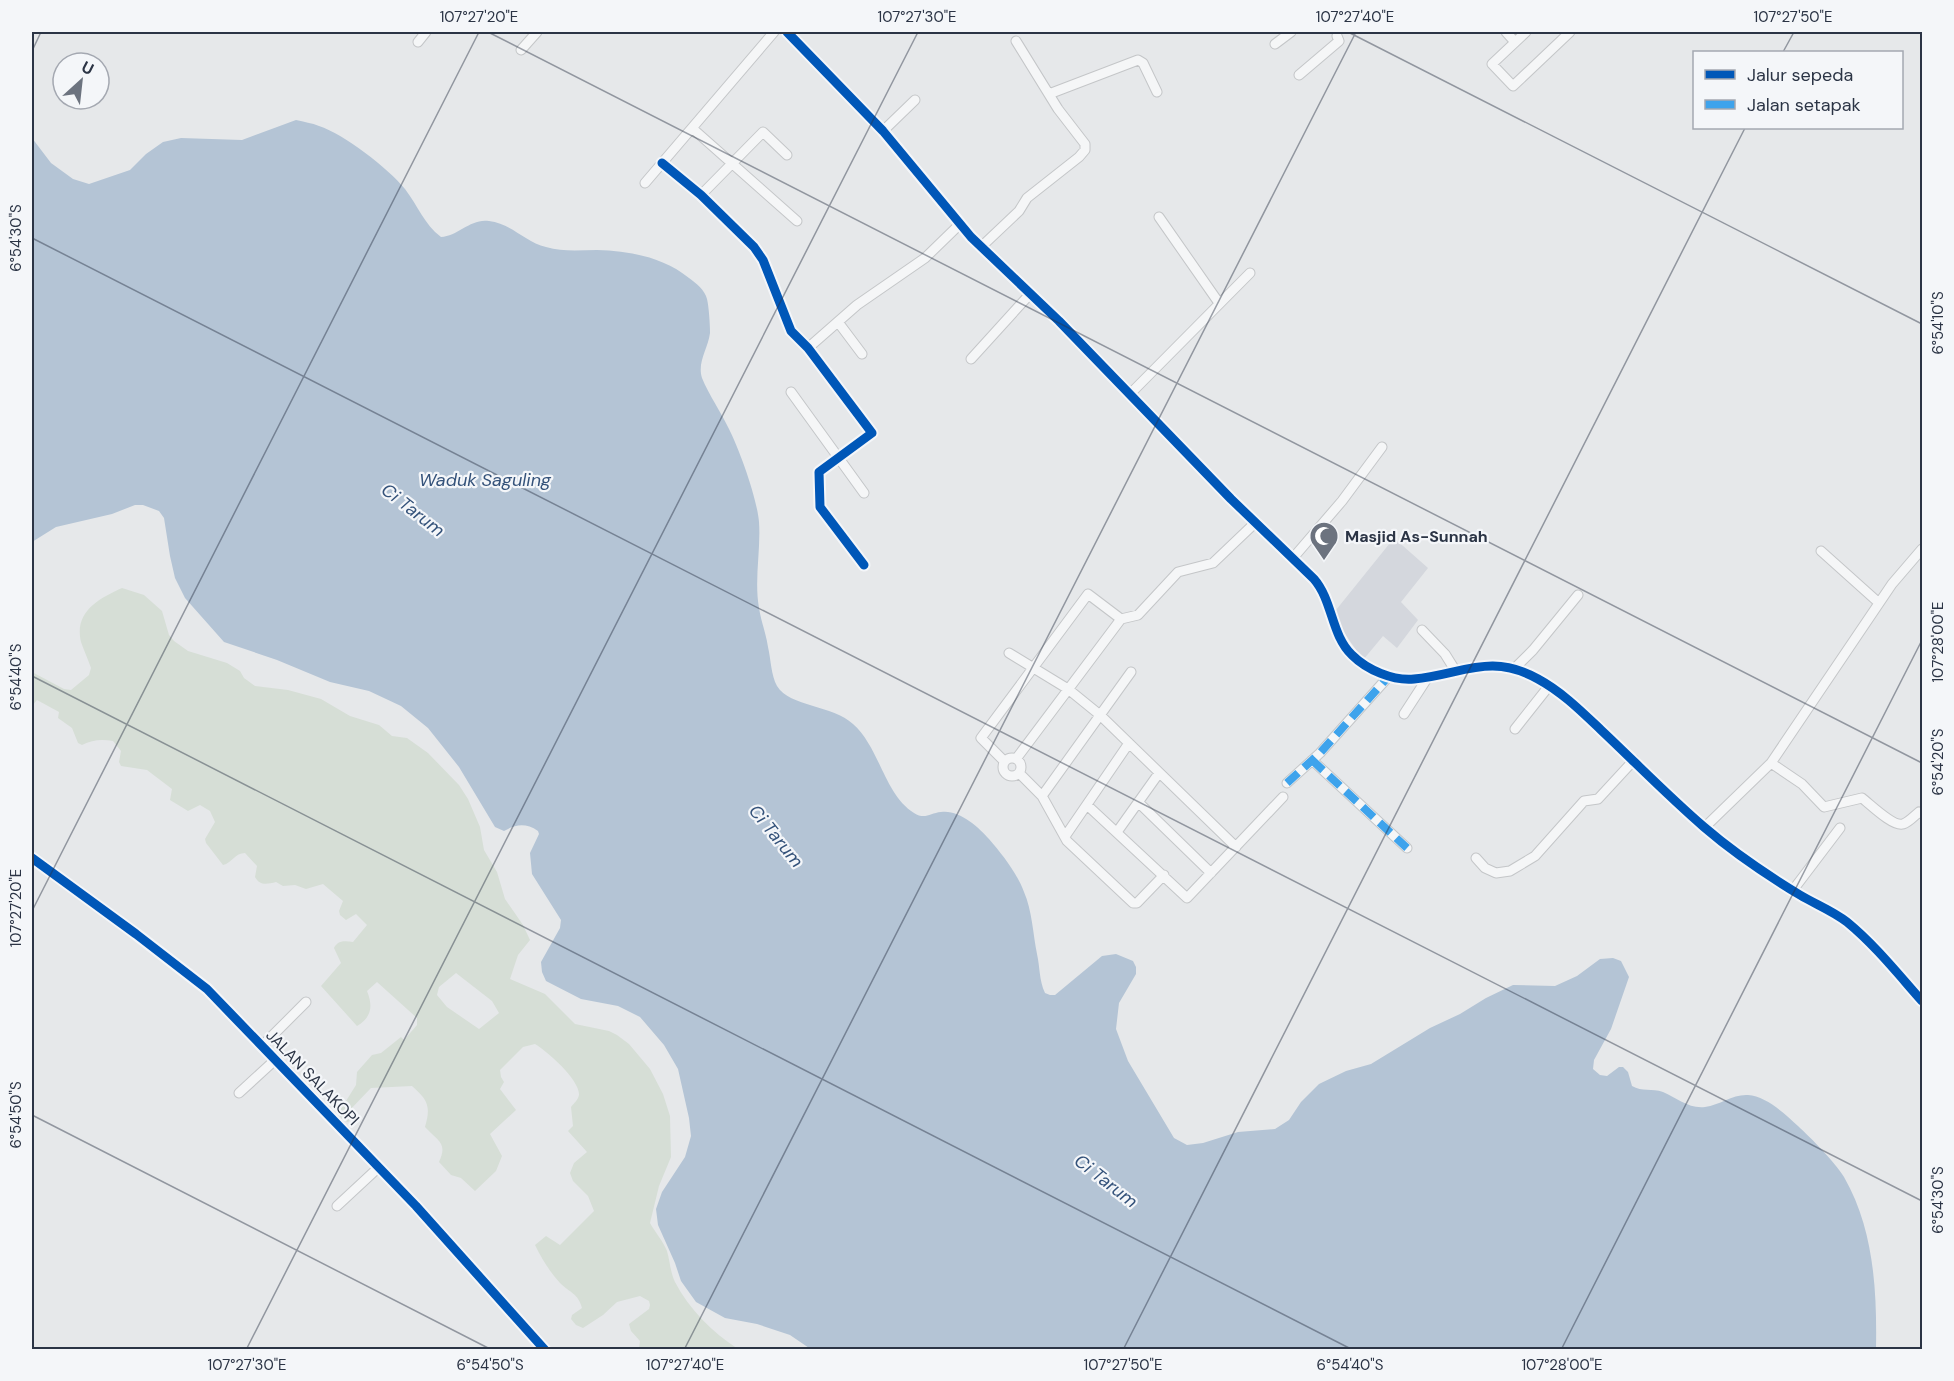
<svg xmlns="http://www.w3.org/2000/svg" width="1954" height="1381" viewBox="0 0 1954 1381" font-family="'DM Sans',sans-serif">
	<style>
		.built { fill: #d4d7dd }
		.green { fill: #d6ded6; fill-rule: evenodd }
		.water { fill: #b4c4d5 }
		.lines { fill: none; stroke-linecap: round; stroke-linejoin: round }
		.minor-casing { stroke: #c4c6c8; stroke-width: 11 }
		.minor { stroke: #f5f6f7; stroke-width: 9 }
		.quiet { stroke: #3ea3ec; stroke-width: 8; stroke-dasharray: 15 8; stroke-linecap: butt }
		.cycleway-casing { stroke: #f4f6f9; stroke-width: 13 }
		.cycleway { stroke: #0057b8; stroke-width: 9 }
		.ticks { fill: none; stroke: #2b3445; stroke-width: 1.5; stroke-opacity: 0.45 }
		.labels { text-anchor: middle; stroke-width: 4.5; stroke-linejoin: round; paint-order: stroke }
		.poi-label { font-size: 16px; font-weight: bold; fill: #2b3445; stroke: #f4f6f9; text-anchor: start }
		.street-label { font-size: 16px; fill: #2b3445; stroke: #f4f6f9 }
		.water-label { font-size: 18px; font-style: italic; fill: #34527a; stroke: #f4f6f9 }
		.neatline { fill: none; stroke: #2b3445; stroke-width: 2 }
		.ticks-label { font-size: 15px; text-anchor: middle; fill: #2b3445 }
	</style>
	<rect width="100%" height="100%" fill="#e6e8ea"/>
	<path class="built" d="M1394,538L1428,568L1401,602L1418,620L1397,648L1383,636L1363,660L1332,615Z"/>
	<path class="green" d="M122,588L144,595L162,611L169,635L174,641L188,651L227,663L240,671L244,678L255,686L288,690L321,699L350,716L379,725L392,736L407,738L428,753L459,785L468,799L480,827L484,850L497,872L505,899L523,925L530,940L518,955L510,979L545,994L575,1024L609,1031L617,1035L629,1044L650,1069L663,1094L670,1116L671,1157L659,1186L650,1223C655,1232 663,1241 667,1251C670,1261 670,1271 675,1282C689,1309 712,1332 738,1349H639L640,1341L631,1331L629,1324L649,1309L650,1305L649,1301L640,1296L617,1302L603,1315L583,1328L576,1325L571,1319L572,1315L582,1308C578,1293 570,1293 560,1283C549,1271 542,1259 535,1245L546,1236L560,1245L594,1211L588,1196L573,1181L570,1173L574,1163L587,1152L568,1131L573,1126L571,1107C574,1103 578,1100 579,1095C580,1080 547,1051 535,1044L523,1047L500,1070L501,1077L504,1082L500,1089L516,1110L490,1134L502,1156L496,1171L475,1191L461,1178L451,1175L439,1162C448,1143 438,1141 425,1127C431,1106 428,1100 412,1086L371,1088L348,1112L351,1119L348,1122C341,1121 339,1114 336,1108L346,1101L356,1085L357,1072L372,1055L381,1053L401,1037L404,1040L417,1025V1018L377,982L367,991C373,1006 372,1017 357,1026L321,986L341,963L334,948C338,940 345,941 353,942L367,925L356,914L346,920L340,915L339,911L343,901L323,884L306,889L295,885L283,886L276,882C267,884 260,886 255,877L257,866L245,853C235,853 232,863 223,865L206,843L205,839L215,822L210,811L200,805L188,811L170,800L172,789L147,770L121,766L119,762L121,751L113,741C101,739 92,740 82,745L78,743L72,728L58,718L59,712L37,700L32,706V672L64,689L71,690L89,675L91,668C88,659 84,651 81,642C74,612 98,599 122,588ZM456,973L492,1001L499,1013L479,1029L447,1007L437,995L439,987Z"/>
	<path class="water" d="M296,120C304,122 312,123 319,126C344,134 388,168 405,189C418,206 424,224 441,237C458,236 471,218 489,221C512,224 525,242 546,247C563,252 580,250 597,250C630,251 663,257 689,278C696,283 705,290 707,299C709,307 710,326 710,333C708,349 697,362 702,378C709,395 721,412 729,429C740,451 757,498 759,522C761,550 754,580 759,608C761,621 766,634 768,647C771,660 771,675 777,686C790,707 833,705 853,724C880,748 884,794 914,813C925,820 930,813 941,812C958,809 979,827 989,839C1002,854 1017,873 1024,892C1032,910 1033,934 1037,954C1040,967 1039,980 1045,993L1050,995H1055L1102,956L1116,954L1133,961L1136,967V974L1119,1003L1116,1029L1128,1061L1174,1138L1187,1145L1203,1143L1238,1132L1275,1129L1289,1120L1301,1102L1319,1084L1346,1071L1371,1064L1430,1028L1460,1014L1486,998L1513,985L1555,986L1577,976L1600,959L1613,958L1621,961L1629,977L1611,1029L1594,1060L1593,1069L1600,1075L1607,1076L1619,1067H1623L1628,1072L1632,1086C1642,1092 1652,1088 1663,1092C1677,1098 1689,1109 1705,1107C1720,1105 1733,1094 1748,1095C1766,1096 1785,1114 1798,1126C1811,1138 1835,1162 1844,1177C1874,1229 1877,1291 1876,1349L812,1350L790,1335L757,1324L725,1318L696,1302L681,1281L675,1263L658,1225L656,1209L662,1192L685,1157L691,1136L689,1118L678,1069L664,1045L640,1017L618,1006L581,999L546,981L542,972L541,962L560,928L561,920L532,874L530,853L539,834L538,831C526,823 516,824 504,831L495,827L459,767L428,728L401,706L369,691L330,682L277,660L224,642L185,598L175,578L170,556L164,518L159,511L143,505H135L112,514L56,527L32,542V138L51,163L73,179L89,184L130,170L146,154L163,142L181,138L242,140Z"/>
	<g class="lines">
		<g class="minor-casing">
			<path id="minor" d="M787,32L883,131L971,237L1059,321L1231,499L1314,579C1333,601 1331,635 1352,655C1367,670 1393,681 1414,679C1461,675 1490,652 1538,679C1562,692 1581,711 1601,730C1635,762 1668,796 1704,827C1733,852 1767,875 1800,895C1815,904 1833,911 1847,922C1875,945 1898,974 1922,1001
				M1506,32L1515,42
				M1526,32L1492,64L1513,86L1570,32
				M418,42L426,32
				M1275,44L1291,32
				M521,50L537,32
				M1299,75L1339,41L1337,36
				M1049,94L1138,60L1143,63L1157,92
				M692,128L797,221
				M883,131L915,100
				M662,163L701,195L754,247L763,260L791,331L808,348L872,433L819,472L820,507L864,565
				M645,183L774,32
				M701,195L763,132L787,155
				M1159,217L1219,303
				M981,247L1019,211L1027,198L1079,157L1085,150V144L1058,109L1016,41
				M838,322L862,354
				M808,348L857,305L925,258L959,225
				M971,359L1030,294
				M791,392L864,493
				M1130,394L1250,273
				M1821,551L1879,603
				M1293,558L1342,501L1382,447
				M1422,630L1445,654L1455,670
				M1009,653L1068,689L1100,715L1236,847
				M1515,668L1533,650L1578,595
				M1404,714L1428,677
				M1515,729L1549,686
				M1003 767a9 9 0 1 1 18 0a9 9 0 1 1-18 0Z
				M1016,759L1121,619L1138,615L1178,572L1213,563L1256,522
				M1312,760L1407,848
				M1004,761L981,738L1088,594L1121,619
				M1771,763L1802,784L1824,807L1862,798C1870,804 1893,827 1903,824C1909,822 1914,816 1919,812L1922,814
				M1019,773L1042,796L1067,841L1133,903H1137L1164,875
				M1287,783L1320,753L1389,676
				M1042,796L1131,672
				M1138,802L1211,873
				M1087,805L1187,898L1283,797
				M1705,827L1771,763L1892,584L1922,549
				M1117,832L1159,773
				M1066,835L1129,743
				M32,858L136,934L207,989L416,1206L545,1350
				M1476,858L1485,868L1496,873L1510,871L1535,856L1584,801L1598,799L1634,760
				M1793,890L1840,828
				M262,1046L306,1002
				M239,1093L275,1060
				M337,1206L379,1167"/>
		</g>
		<use href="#minor" class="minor"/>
		<path class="quiet" d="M1312,760L1407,848
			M1287,783L1320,753L1389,676"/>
		<g class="cycleway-casing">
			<path id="cycleway" d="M787,32L883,131L971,237L1059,321L1231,499L1314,579C1333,601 1331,635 1352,655C1367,670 1393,681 1414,679C1461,675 1490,652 1538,679C1562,692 1581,711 1601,730C1635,762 1668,796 1704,827C1733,852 1767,875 1800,895C1815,904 1833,911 1847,922C1875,945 1898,974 1922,1001
				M662,163L701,195L754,247L763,260L791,331L808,348L872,433L819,472L820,507L864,565
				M32,858L136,934L207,989L416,1206L545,1350"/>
		</g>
		<use href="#cycleway" class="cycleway"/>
	</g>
	<path class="ticks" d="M488,32L1922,763M1348,32L1922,324M32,51L41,32M1783,52L1794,32M32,238L1922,1201M32,676L1353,1350M32,911L479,32M32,1115L492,1350M246,1350L918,32M684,1350L1356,32M1123,1350L1745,128M1561,1350L1922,640"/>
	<defs>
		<g id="mosque-pin" transform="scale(1.5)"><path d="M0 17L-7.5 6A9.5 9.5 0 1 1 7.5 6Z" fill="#6c737f" stroke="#f4f6f9"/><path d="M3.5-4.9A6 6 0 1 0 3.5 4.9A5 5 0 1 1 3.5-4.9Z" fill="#fff"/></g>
	</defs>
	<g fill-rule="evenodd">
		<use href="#mosque-pin" x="1324" y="536"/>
	</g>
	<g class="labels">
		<g class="poi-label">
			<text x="1345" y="542">Masjid As-Sunnah</text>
		</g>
		<g class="street-label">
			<text transform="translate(313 1077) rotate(46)" y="6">JALAN SALAKOPI</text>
		</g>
		<g class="water-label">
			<text x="485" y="486">Waduk Saguling</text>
			<text transform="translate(413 510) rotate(38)" y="6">Ci Tarum</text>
			<text transform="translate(776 836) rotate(51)" y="6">Ci Tarum</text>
			<text transform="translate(1106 1181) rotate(38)" y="6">Ci Tarum</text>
		</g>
	</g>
	<rect width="1954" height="1381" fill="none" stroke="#f4f6f9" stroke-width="66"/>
	<rect x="1693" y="51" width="210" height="78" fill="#f4f6f9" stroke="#a4a8b1" stroke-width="1.5"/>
	<rect x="1705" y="70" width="30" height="9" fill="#0057b8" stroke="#a4a8b1" stroke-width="1.5"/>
	<text x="1747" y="81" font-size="18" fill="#2b3445">Jalur sepeda</text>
	<rect x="1705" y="100" width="30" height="9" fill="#3ea3ec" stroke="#a4a8b1" stroke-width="1.5"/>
	<text x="1747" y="111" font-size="18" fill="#2b3445">Jalan setapak</text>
	<g transform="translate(81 81) rotate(27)"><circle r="28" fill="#f4f6f9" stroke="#a4a8b1" stroke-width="1.5"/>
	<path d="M0-4.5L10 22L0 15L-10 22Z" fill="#6c737f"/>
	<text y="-9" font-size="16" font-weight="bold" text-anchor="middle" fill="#2b3445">U</text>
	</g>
	<rect x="33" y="33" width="1888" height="1315" class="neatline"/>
	<g class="ticks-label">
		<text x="479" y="22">107°27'20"E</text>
		<text x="917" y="22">107°27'30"E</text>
		<text x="1355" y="22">107°27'40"E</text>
		<text x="1793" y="22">107°27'50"E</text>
		<text transform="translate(16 238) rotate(-90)" y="5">6°54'30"S</text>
		<text transform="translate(1938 323) rotate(-90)" y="5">6°54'10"S</text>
		<text transform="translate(1938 642) rotate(-90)" y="5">107°28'00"E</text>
		<text transform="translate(16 677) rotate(-90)" y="5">6°54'40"S</text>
		<text transform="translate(1938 762) rotate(-90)" y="5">6°54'20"S</text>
		<text transform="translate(16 908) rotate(-90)" y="5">107°27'20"E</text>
		<text transform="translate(16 1115) rotate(-90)" y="5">6°54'50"S</text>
		<text transform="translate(1938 1200) rotate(-90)" y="5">6°54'30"S</text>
		<text x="247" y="1370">107°27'30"E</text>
		<text x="490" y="1370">6°54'50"S</text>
		<text x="685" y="1370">107°27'40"E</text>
		<text x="1123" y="1370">107°27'50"E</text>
		<text x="1350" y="1370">6°54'40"S</text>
		<text x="1562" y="1370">107°28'00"E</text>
	</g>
</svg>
